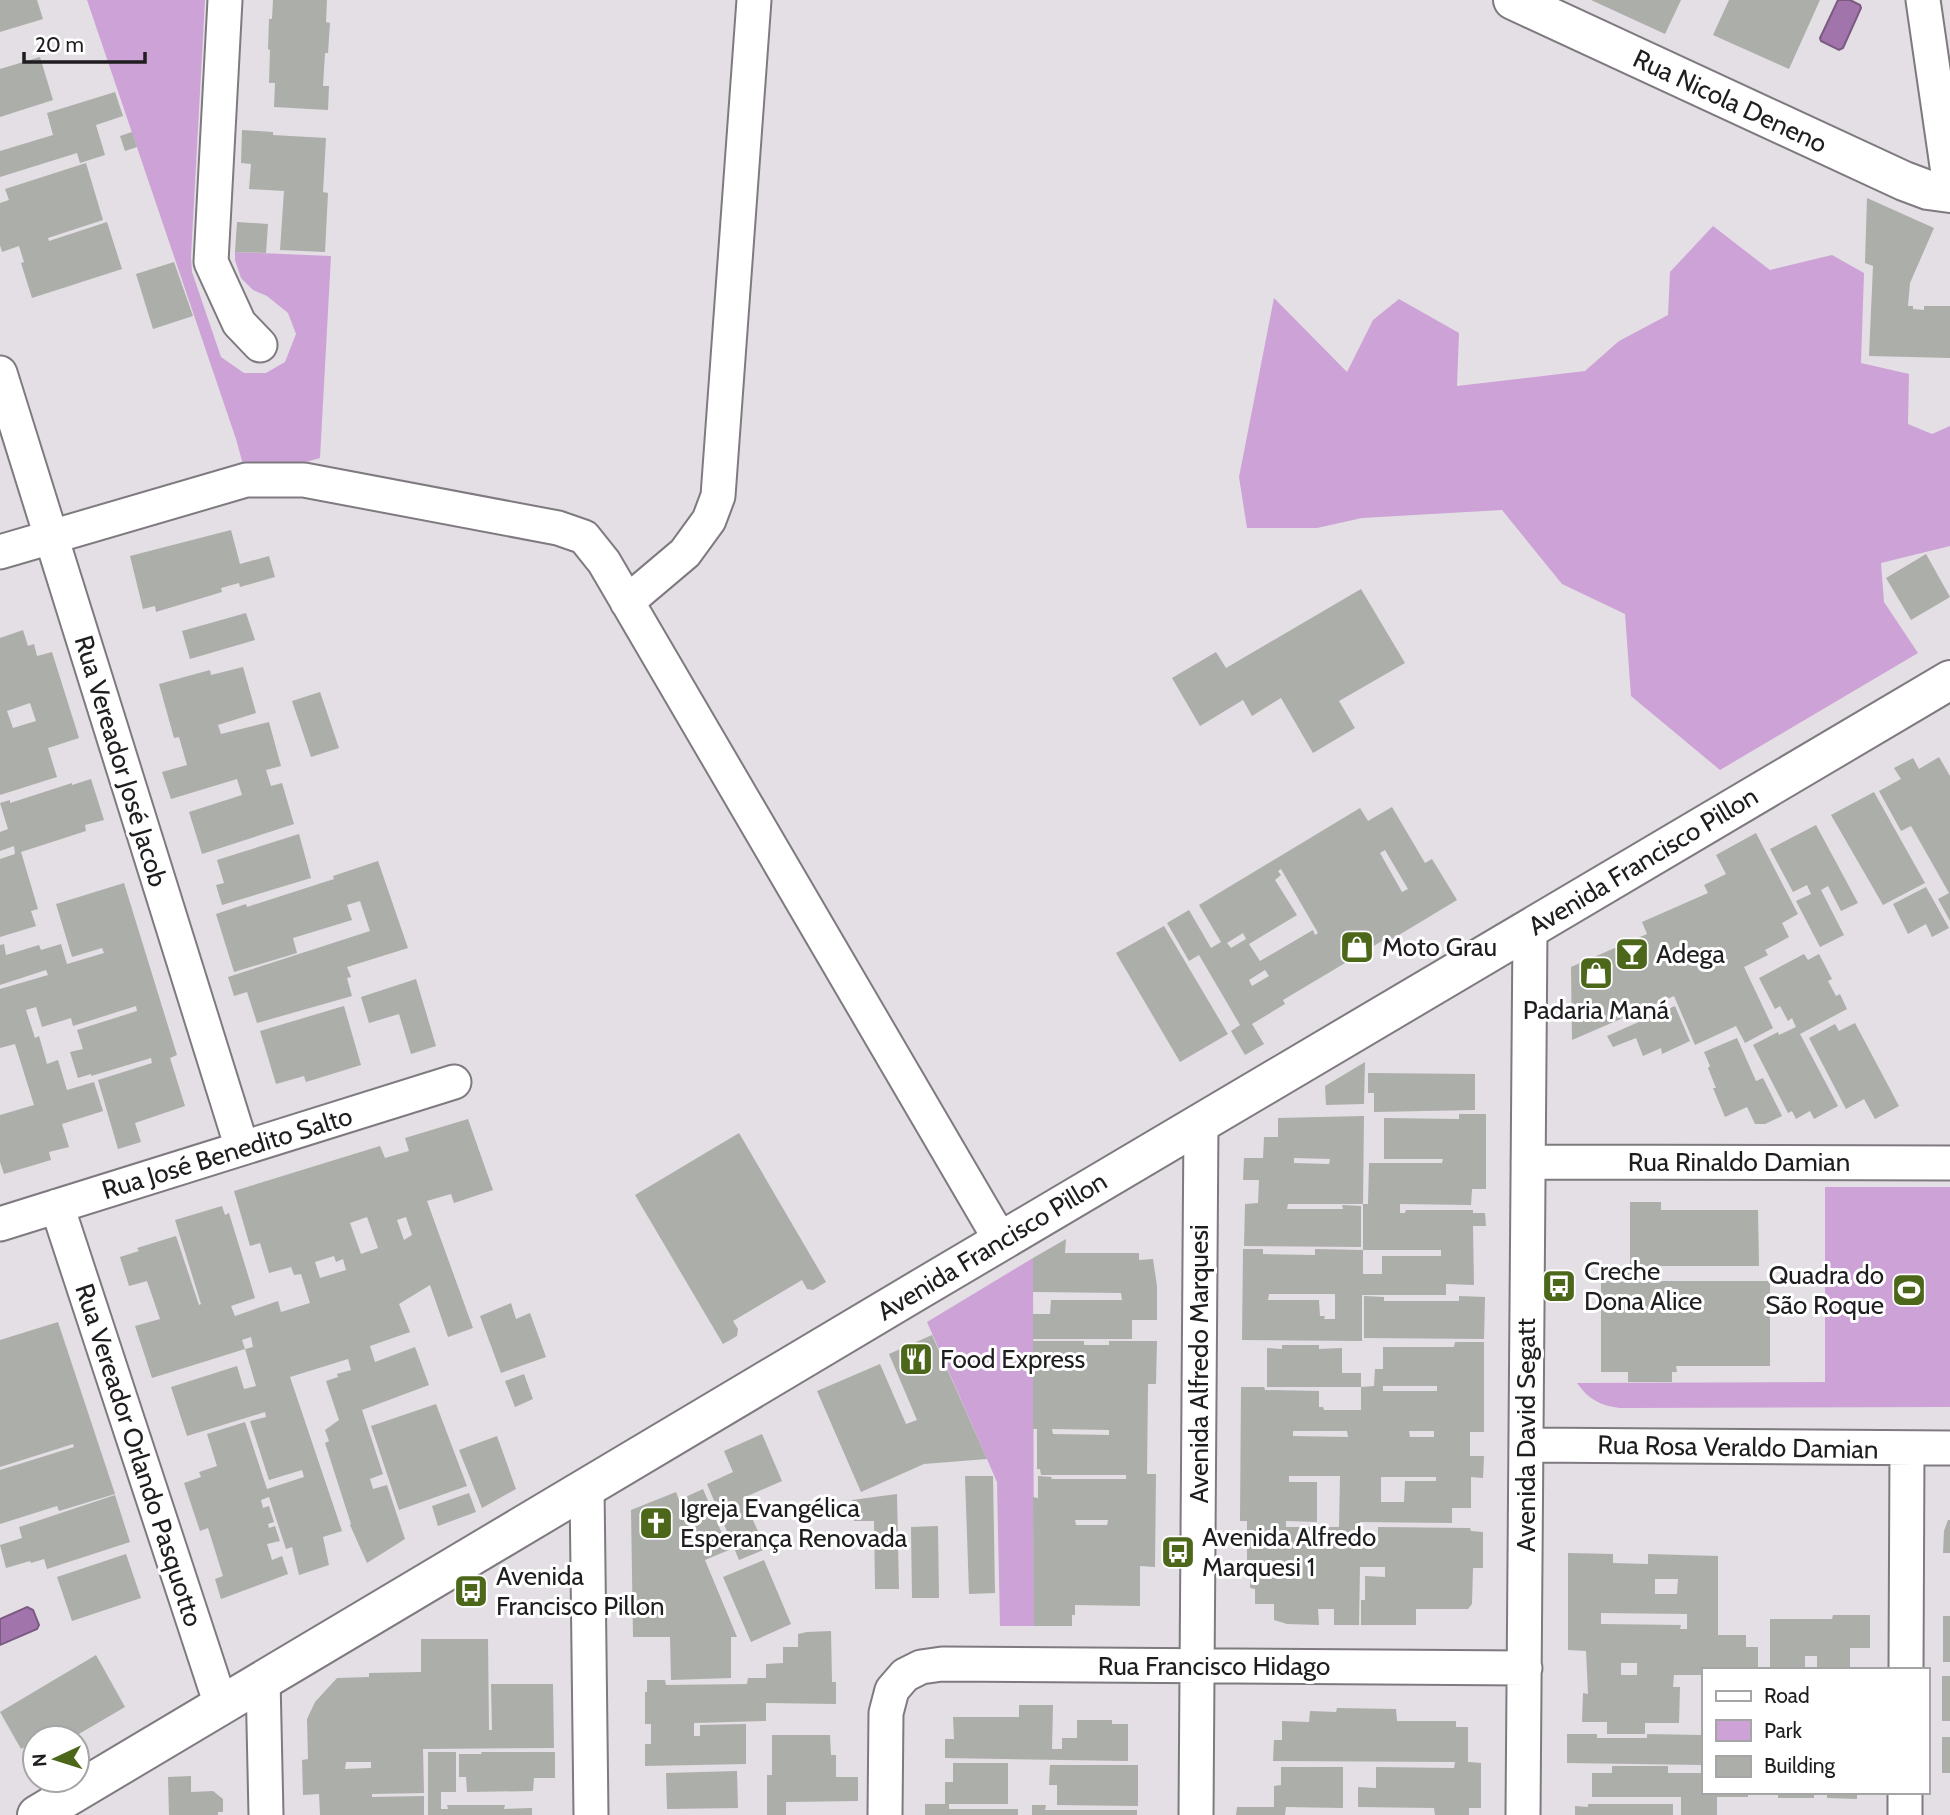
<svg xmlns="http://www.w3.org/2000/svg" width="1950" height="1815" viewBox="0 0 1950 1815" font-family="Cabin,sans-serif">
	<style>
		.green { fill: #cda2d6 }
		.water { fill: #a274ac; stroke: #7b5a82; stroke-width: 2 }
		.building { fill: #acaea9; fill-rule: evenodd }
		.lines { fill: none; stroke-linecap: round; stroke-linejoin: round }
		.street-casing { stroke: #7e7a7f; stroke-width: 37 }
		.secondary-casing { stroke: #7e7a7f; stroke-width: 42 }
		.street { stroke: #fff; stroke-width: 33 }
		.secondary { stroke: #fff; stroke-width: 38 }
		.labels { text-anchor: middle; stroke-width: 6; stroke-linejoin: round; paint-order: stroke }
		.street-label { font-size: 26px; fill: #1f1d1f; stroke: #fff }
		.poi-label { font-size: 26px; fill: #1f1d1f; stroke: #fff; text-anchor: start }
	</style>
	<rect width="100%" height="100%" fill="#e3dfe4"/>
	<path class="green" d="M87,0H205L191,257L192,272L221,357L244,373H266L285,362L296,334L288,313L267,296L253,290L241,278L235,260V252L331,256L320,458L247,479L236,439Z
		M1713,226L1770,270L1832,255L1864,273L1861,363L1909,374L1908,424L1932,434L1950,426V546L1881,563L1884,602L1918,653L1720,770L1631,696L1625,614L1562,584L1502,510L1362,518L1317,528H1247L1239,477L1274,298L1347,372L1373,320L1399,299L1459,333L1457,386L1585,371L1619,341L1668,315L1670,272Z
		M1825,1187H1950V1407L1620,1408C1601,1406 1588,1399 1577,1383L1825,1382Z
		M1033,1258L1034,1626H1000L997,1482L927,1322Z"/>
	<path class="water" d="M1838,0H1850L1860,5L1861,8L1843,48L1839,50L1821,41L1820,38Z
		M27,1607L33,1610L39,1625L37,1629L0,1645V1619Z"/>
	<path class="building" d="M0,0H37L43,19L0,32Z
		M273,0H327L326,22L330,23L328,53H325L323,86H329L328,110L274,107L275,83H269L270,50L268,49L269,19H272Z
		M1591,0H1681L1665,34Z
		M1729,0H1820L1789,69L1713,35Z
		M40,57L53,100L0,117V69Z
		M115,92L123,116L96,125L105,155L80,163L77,153L0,177V151L53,135L47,113Z
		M242,130L273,132V135L326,138L323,192L328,193L325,252L280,250L284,191L249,189L251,164L241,163Z
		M132,132L137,147L125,151L120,136Z
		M86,163L103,220L48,238L49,241L107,222L122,269L32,298L21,263L24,262L19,246L2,252L0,245V203L9,200L5,189Z
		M1867,198L1934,228L1910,283L1908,306H1913V309L1924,310V306H1950V358L1869,356L1873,266L1865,263Z
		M237,222L268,224L266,253L235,252Z
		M174,262L193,316L153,329L136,274Z
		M231,530L240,564L269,556L275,577L240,587L239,583L221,588L222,592L156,612L155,606L143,609L130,556Z
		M1926,554L1950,597L1911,620L1886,578Z
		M1361,589L1405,663L1339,701L1355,728L1313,753L1281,698L1252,716L1243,700L1200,726L1172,678L1216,652L1226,668Z
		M246,613L255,640L190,659L182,631Z
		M23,630L28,646L34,644L37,656L52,652L79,738L48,748L57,777L0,795V638ZM30,703L36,721L13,728L7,711Z
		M243,667L256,713L218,725L221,734L269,722L281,766L266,770L271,786L282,783L294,824L202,854L189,812L242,795L237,779L171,799L162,772L187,765L179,737L174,738L159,684L210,670L211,675Z
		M320,692L339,748L311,757L292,701Z
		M1939,757L1950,776V921L1938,899L1949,893L1911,826L1901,831L1879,791L1901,779L1894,768L1913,758L1919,769Z
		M91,779L104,820L85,825L86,831L21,852L38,909L31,911L36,926L0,937V859L15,854L14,846L0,851V832L8,829L0,803L10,800V803L72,783V785Z
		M1874,792L1925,883L1883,905L1831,815Z
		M1392,807L1425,863L1432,859L1457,900L1389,941L1387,938L1283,1000L1285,1004L1252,1024L1264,1044L1245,1055L1231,1031L1240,1025L1199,955L1189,961L1167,923L1189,910L1211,948L1221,942L1199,905L1360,808L1368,821ZM1385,850L1408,889L1402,892L1380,853ZM1281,869L1318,933L1315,935L1313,930L1260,961L1249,944L1297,915L1275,880L1281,875L1278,871ZM1243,933L1246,939L1231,948L1227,943ZM1265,970L1269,976L1252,986L1249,980Z
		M1816,825L1858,903L1841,911L1828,886L1821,890L1844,935L1820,947L1796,901L1811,894L1807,885L1793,892L1770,849Z
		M1756,833L1798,914L1782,923L1789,937L1765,950L1768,955L1744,967L1773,1028L1745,1043L1736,1026L1695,1045L1674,996L1572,1040L1571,967L1647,934L1642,922L1708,893L1704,885L1726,874L1716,855Z
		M299,834L311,878L222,905L216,885L224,883L217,860Z
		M378,861L408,948L347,967L351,977L347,978L352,996L257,1023L247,992L234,996L228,977L370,931L360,901L347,905L352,920L293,938L297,953L234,972L216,914L246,904L247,907L334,879L333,876Z
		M124,883L177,1055L170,1058L185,1106L135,1123L141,1142L118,1149L98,1080L152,1063L151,1058L91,1076V1074L78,1078L70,1052L83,1049L77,1030L137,1011L136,1006L73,1026L71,1018L42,1027L36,1007L26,1010L35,1038L39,1036L47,1064L58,1060L67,1090L94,1082L103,1111L62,1124L69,1147L49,1152L51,1160L4,1174L0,1162V1115L34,1105L15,1044L0,1048V989L48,975L46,970L0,985V945L4,944L6,955L39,945L41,950L61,944L67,964L104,953L102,948L72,957L56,904Z
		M1926,887L1949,928L1932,937L1926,924L1908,934L1893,904Z
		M1164,926L1228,1034L1180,1062L1116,953Z
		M1804,954L1808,960L1819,954L1832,979L1828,981L1836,996L1840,994L1847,1009L1800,1034L1838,1106L1814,1119L1810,1111L1796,1119L1792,1111L1788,1113L1753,1045L1778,1032L1779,1035L1796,1027L1792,1018L1788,1021L1780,1006L1775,1009L1759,978Z
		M416,979L436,1046L411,1054L399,1014L369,1023L361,997Z
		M344,1006L361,1065L306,1082L304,1076L276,1084L260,1031Z
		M1675,1006L1690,1041L1662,1054L1661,1048L1643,1056L1636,1038L1613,1047L1607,1036Z
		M1855,1023L1899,1106L1875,1119L1864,1099L1846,1109L1809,1038L1835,1024L1839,1031Z
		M1737,1038L1756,1081L1763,1078L1782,1116L1765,1124H1755L1747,1107L1725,1117L1713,1088H1716L1708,1068L1710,1066L1704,1052Z
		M1365,1062L1364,1104L1326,1105L1325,1086Z
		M1368,1073L1475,1074V1110L1374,1112V1093H1368Z
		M1459,1114H1486V1189H1472L1471,1205L1400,1204V1213H1405L1406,1210H1473V1213H1485L1486,1226H1473L1474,1285L1446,1284V1295H1362V1341L1242,1340L1243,1249H1263V1254L1315,1255V1249L1363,1250V1204H1288L1287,1209H1343L1342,1205L1361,1206V1247L1244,1246L1245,1204L1258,1203L1259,1180H1243L1244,1158H1263L1264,1137H1278V1118L1364,1116L1363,1204H1368L1369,1163H1442L1443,1159H1384V1118L1459,1119ZM1294,1158L1330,1159L1329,1164L1294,1163ZM1363,1250H1441V1256H1382V1274H1363ZM1269,1294H1335V1319H1324L1325,1316H1320L1319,1300H1268Z
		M468,1119L493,1190L454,1203L451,1194L427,1201L473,1328L448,1337L430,1285L399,1304L410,1332L370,1346L375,1362L415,1347L429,1385L362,1410L383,1474L370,1479L373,1489L387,1485L405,1539L367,1563L350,1525L351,1524L325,1443L329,1441L325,1430L339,1420L326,1381L338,1377L337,1374L351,1370L348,1359L290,1377L342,1531L323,1537L329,1565L299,1575L292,1547L286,1549L269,1497L261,1500L263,1508L269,1506L274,1522L268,1524L269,1528L275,1526L280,1541L267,1544L272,1560L282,1556L288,1574L221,1599L215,1579L223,1576L208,1528L200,1531L184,1483L201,1477L199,1472L217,1466L207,1434L245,1422L267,1489L304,1477L302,1470L269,1480L250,1421L266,1417L265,1412L187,1436L171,1387L237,1366L244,1389L256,1386L245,1349L253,1347L251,1337L242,1340L245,1349L152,1378L135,1326L160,1319L147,1281L129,1286L120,1257L139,1251L137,1248L176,1236L199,1305L201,1304L175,1220L222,1206L225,1215L229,1213L255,1298L231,1306L235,1316L278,1301L281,1312L310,1303L301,1274L294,1275L291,1267L269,1273L260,1243L250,1246L234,1191L380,1146L385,1158L409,1151L405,1138ZM367,1217L378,1248L361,1254L350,1223ZM406,1217L412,1235L404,1240L397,1220ZM334,1256L336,1262L343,1259L346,1270L320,1278L315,1262Z
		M739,1133L826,1282L813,1290L807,1289L802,1280L733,1321L738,1329L737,1336L723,1344L635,1195Z
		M1630,1202H1661V1210H1758L1759,1266H1630Z
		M1066,1239L1065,1253H1139V1260L1153,1259L1157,1286V1320H1132V1339H1033V1314H1050L1051,1300H1122L1121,1293L1033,1292V1258Z
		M1628,1273L1652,1274V1281H1770V1366H1676L1677,1372H1672V1382H1628V1372H1601V1281H1628Z
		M1364,1296L1384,1297V1301H1459V1296L1485,1297L1484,1339L1364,1338Z
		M511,1303L516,1319L530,1313L546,1357L501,1373L480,1316Z
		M58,1322L115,1494L59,1511L57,1506L0,1524V1470L74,1447L73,1444L0,1467V1340Z
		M932,1335L987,1459L924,1464L861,1492L817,1391L880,1364L906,1424L917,1420L889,1354Z
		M1033,1341H1084V1345H1109V1341H1157L1156,1384H1148L1147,1474H1156L1155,1567L1140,1566V1606L1075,1605V1615H1072V1626H1034L1033,1497L1038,1498V1476L1052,1477L1051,1479H1126V1475H1041L1040,1469H1037V1429H1033ZM1052,1429L1109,1430V1435L1053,1434ZM1075,1520H1108L1107,1525H1076Z
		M1455,1342H1484V1432H1470V1456H1484L1483,1478L1471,1477V1508H1452V1523L1360,1522V1537L1378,1538V1527L1470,1528L1471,1531L1483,1532V1568H1473L1472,1604L1468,1609H1416V1625H1361V1600H1365V1576L1385,1577V1567H1360L1359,1625H1334V1609H1318L1319,1625L1287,1624L1274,1620V1604H1255V1589L1250,1588L1251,1567L1247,1566V1521H1240L1241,1387H1264L1265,1390L1319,1391V1407H1323L1324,1410H1361V1387L1374,1386L1375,1369H1383V1347H1454ZM1383,1386H1437V1391H1383ZM1293,1431H1347L1348,1437L1293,1436ZM1409,1431H1434V1437H1410ZM1289,1476H1340L1339,1527H1286V1521L1317,1522V1482H1289ZM1381,1477H1436V1481H1405L1404,1502H1381Z
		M1282,1345H1319V1349L1342,1348V1373H1361V1387H1267V1348L1282,1349Z
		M524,1374L533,1399L515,1407L505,1381Z
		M436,1404L467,1486L399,1510L371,1426Z
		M762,1434L782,1481L743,1498L766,1549L739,1560L707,1484L733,1472L724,1451Z
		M497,1436L516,1489L482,1508L459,1450Z
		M965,1476H993L995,1593L969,1594Z
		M703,1489L729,1550L705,1560L737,1637H731V1678L671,1680L670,1637H633L631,1510L676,1492L679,1500Z
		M469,1493L476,1512L438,1526L432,1506Z
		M897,1494L899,1589H875L874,1521H854L852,1500Z
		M115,1495L130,1542L47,1569L44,1559L31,1563L30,1561L6,1568L0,1545L22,1538L19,1527Z
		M1948,1520H1950V1553H1943L1944,1531Z
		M938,1526L939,1598H912L911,1527Z
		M1568,1553L1613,1554V1563L1648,1564V1554L1718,1556V1635H1746V1647H1758V1670H1703V1675H1674L1673,1687H1680L1679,1723H1645V1734H1607V1722H1582L1583,1693L1588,1694L1586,1651L1568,1650ZM1655,1579H1678L1677,1594H1655ZM1601,1613L1687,1614V1629H1680L1681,1625L1601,1624ZM1621,1663H1637V1675H1621Z
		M126,1554L141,1598L72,1621L57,1577Z
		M764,1560L791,1624L751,1642L723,1577Z
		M1833,1615H1870V1648H1850V1670H1817V1656H1805V1670H1770V1619H1832Z
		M1943,1616H1950V1662H1943Z
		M831,1631L832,1682H836V1704L766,1703V1721L694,1723V1736H700V1725L746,1724V1764L645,1766V1744H651V1724H645V1692H647V1680H665L666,1685L747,1684L748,1678H766V1664L783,1663V1647H798V1634L807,1632Z
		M421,1639H488L489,1730H492L491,1684H553L554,1748L423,1749L424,1793L372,1794V1797L424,1796V1815H320L319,1794L303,1795L302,1760L308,1759L307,1719L315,1702L337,1678L369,1677V1673L421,1672ZM346,1762H371V1768L345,1769Z
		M96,1655L125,1707L72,1738H35V1741L21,1749L0,1712Z
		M1942,1676H1950V1721H1942Z
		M1019,1705H1053L1052,1749H1062V1738H1077V1720H1112V1724H1128V1761L945,1758V1739H954L953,1717H1019Z
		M1337,1708L1396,1709L1397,1721H1456V1727H1468V1762L1481,1763V1808H1469V1815H1435L1434,1808L1358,1807V1787L1376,1788V1767L1454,1768L1455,1762L1273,1761L1274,1740H1282V1721L1309,1722L1310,1711L1336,1712Z
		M1567,1734H1597V1738H1647V1734L1701,1735V1745H1703V1765L1567,1763Z
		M772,1735H830L831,1755H836V1777H858V1801L786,1802V1815H767V1775H772Z
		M1942,1737H1950V1773H1942Z
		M428,1752H456V1792H441V1809H448L447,1805H505L504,1809L532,1808V1815H428Z
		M481,1752H555V1778H534L533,1791L467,1792L466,1777H459V1754H482Z
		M953,1763H1008V1804H949V1809H1018V1815H925V1804H945V1782H953Z
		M1050,1765H1138V1806L1057,1805V1785H1049Z
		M1612,1766H1668V1773H1703V1792H1748V1797H1717V1815H1681V1797H1592V1773H1612Z
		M1281,1767H1343V1808L1286,1807L1285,1815H1236L1237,1807H1274V1786L1281,1785Z
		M737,1771L738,1808L667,1809L666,1773Z
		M191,1776V1792L213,1791L223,1799V1812H218V1815H169L168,1777Z
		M1778,1792H1814V1798H1778Z
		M1827,1792H1857V1799L1827,1798Z
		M1588,1804H1673V1815H1575V1806L1588,1807Z
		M1032,1805H1046L1045,1810H1137V1815H1032Z"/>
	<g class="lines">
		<g class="street-casing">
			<path id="street" d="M225,0L211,262L239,323L260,345
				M1923,0L1950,187
				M0,373L242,1148
				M0,552L246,480H304L558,528L584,537L604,562L1001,1241
				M627,602L685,553L709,520L718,496L754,0
				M1528,1162L1950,1163
				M57,1206L221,1705
				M0,1224L454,1082
				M1526,1445L1950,1448
				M587,1488L591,1815
				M1906,1670L1907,1449
				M263,1679L266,1815
				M885,1815L886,1713L892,1690L905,1675L921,1667L942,1664L1525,1668
				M1196,1815L1201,1122
				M1523,1815L1530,928
				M1905,1815V1792"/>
		</g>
		<g class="secondary-casing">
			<path id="secondary" d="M1513,0L1904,181L1928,190L1950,193
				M37,1815L915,1292L1950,680"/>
		</g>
		<use href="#street" class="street"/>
		<use href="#secondary" class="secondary"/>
	</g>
	<defs>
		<g id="shop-square" transform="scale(1.75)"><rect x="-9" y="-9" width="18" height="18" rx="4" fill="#4c6719" stroke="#fff"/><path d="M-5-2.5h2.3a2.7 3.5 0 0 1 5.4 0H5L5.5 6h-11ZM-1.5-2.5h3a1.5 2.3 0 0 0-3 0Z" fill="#fff"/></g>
		<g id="bar-square" transform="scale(1.75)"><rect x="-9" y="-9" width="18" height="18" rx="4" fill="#4c6719" stroke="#fff"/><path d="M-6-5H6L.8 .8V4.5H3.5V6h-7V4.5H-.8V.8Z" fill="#fff"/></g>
		<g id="bus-square" transform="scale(1.75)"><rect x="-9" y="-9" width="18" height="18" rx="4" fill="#4c6719" stroke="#fff"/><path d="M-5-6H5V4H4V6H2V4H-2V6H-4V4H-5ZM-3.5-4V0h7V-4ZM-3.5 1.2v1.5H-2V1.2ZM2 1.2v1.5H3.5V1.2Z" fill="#fff"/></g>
		<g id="stadium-square" transform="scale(1.75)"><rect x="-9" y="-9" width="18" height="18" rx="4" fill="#4c6719" stroke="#fff"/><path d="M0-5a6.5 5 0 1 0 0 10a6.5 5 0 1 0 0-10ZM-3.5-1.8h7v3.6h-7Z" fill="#fff"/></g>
		<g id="restaurant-square" transform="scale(1.75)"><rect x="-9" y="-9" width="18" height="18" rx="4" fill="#4c6719" stroke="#fff"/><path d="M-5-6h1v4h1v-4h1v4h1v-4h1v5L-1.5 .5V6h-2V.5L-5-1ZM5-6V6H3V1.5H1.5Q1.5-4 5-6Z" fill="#fff"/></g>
		<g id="church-square" transform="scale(1.75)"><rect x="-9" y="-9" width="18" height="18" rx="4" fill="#4c6719" stroke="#fff"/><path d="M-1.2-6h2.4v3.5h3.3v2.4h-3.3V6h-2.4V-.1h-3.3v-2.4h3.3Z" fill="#fff"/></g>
	</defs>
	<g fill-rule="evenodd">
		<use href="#shop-square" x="1357" y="947"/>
		<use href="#bar-square" x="1632" y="954"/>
		<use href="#shop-square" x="1596" y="973"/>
		<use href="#bus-square" x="1559" y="1286"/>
		<use href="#stadium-square" x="1909" y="1290"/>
		<use href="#restaurant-square" x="916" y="1359"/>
		<use href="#church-square" x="656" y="1523"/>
		<use href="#bus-square" x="1178" y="1552"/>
		<use href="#bus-square" x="471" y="1591"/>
	</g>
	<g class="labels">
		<g class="street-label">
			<text transform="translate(1730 101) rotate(25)" y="9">Rua Nicola Deneno</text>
			<text transform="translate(121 761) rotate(73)" y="9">Rua Vereador José Jacob</text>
			<text transform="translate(1643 861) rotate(-31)" y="9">Avenida Francisco Pillon</text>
			<text transform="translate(227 1153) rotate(-17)" y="9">Rua José Benedito Salto</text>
			<text x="1739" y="1171">Rua Rinaldo Damian</text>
			<text transform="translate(992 1246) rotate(-31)" y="9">Avenida Francisco Pillon</text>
			<text transform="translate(1199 1364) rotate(-90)" y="9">Avenida Alfredo Marquesi</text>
			<text transform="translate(1526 1435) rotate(-90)" y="9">Avenida David Segatt</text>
			<text transform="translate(1738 1447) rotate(1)" y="9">Rua Rosa Veraldo Damian</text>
			<text transform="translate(139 1455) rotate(72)" y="9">Rua Vereador Orlando Pasquotto</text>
			<text x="1214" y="1675">Rua Francisco Hidago</text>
		</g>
		<g class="poi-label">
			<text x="1382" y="956">Moto Grau</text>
			<text x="1656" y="963">Adega</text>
			<text x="1596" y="1019" text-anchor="middle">Padaria Maná</text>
			<text x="1584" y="1280">Creche<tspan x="1584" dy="30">Dona Alice</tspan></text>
			<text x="1884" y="1284" text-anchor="end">Quadra do<tspan x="1884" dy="30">São Roque</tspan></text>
			<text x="940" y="1368">Food Express</text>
			<text x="680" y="1517">Igreja Evangélica<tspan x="680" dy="30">Esperança Renovada</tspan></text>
			<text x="1202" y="1546">Avenida Alfredo<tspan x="1202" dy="30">Marquesi 1</tspan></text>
			<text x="496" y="1585">Avenida<tspan x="496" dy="30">Francisco Pillon</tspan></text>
		</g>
	</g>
	<rect x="1702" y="1668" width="228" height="126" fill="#ffffff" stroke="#a5a5a5" stroke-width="2"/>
	<rect x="1716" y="1691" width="35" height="10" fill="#ffffff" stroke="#a5a5a5" stroke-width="2"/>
	<text x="1764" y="1703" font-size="21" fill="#1f1d1f">Road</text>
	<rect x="1716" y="1720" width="35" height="21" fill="#cda2d6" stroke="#a5a5a5" stroke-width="2"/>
	<text x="1764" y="1738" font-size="21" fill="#1f1d1f">Park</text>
	<rect x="1716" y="1756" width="35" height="21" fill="#acaea9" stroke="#a5a5a5" stroke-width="2"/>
	<text x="1764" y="1773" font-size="21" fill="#1f1d1f">Building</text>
	<g transform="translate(56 1759) rotate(266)"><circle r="33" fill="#ffffff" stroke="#a5a5a5" stroke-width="2"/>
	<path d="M0-5L12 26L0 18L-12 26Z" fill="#4c6719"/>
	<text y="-10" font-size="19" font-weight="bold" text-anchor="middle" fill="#1f1d1f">N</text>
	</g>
	<path d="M24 52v10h121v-10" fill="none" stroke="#1f1d1f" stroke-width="3.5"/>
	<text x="35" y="52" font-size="21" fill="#1f1d1f" stroke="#ffffff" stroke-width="5" paint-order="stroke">20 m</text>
</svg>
